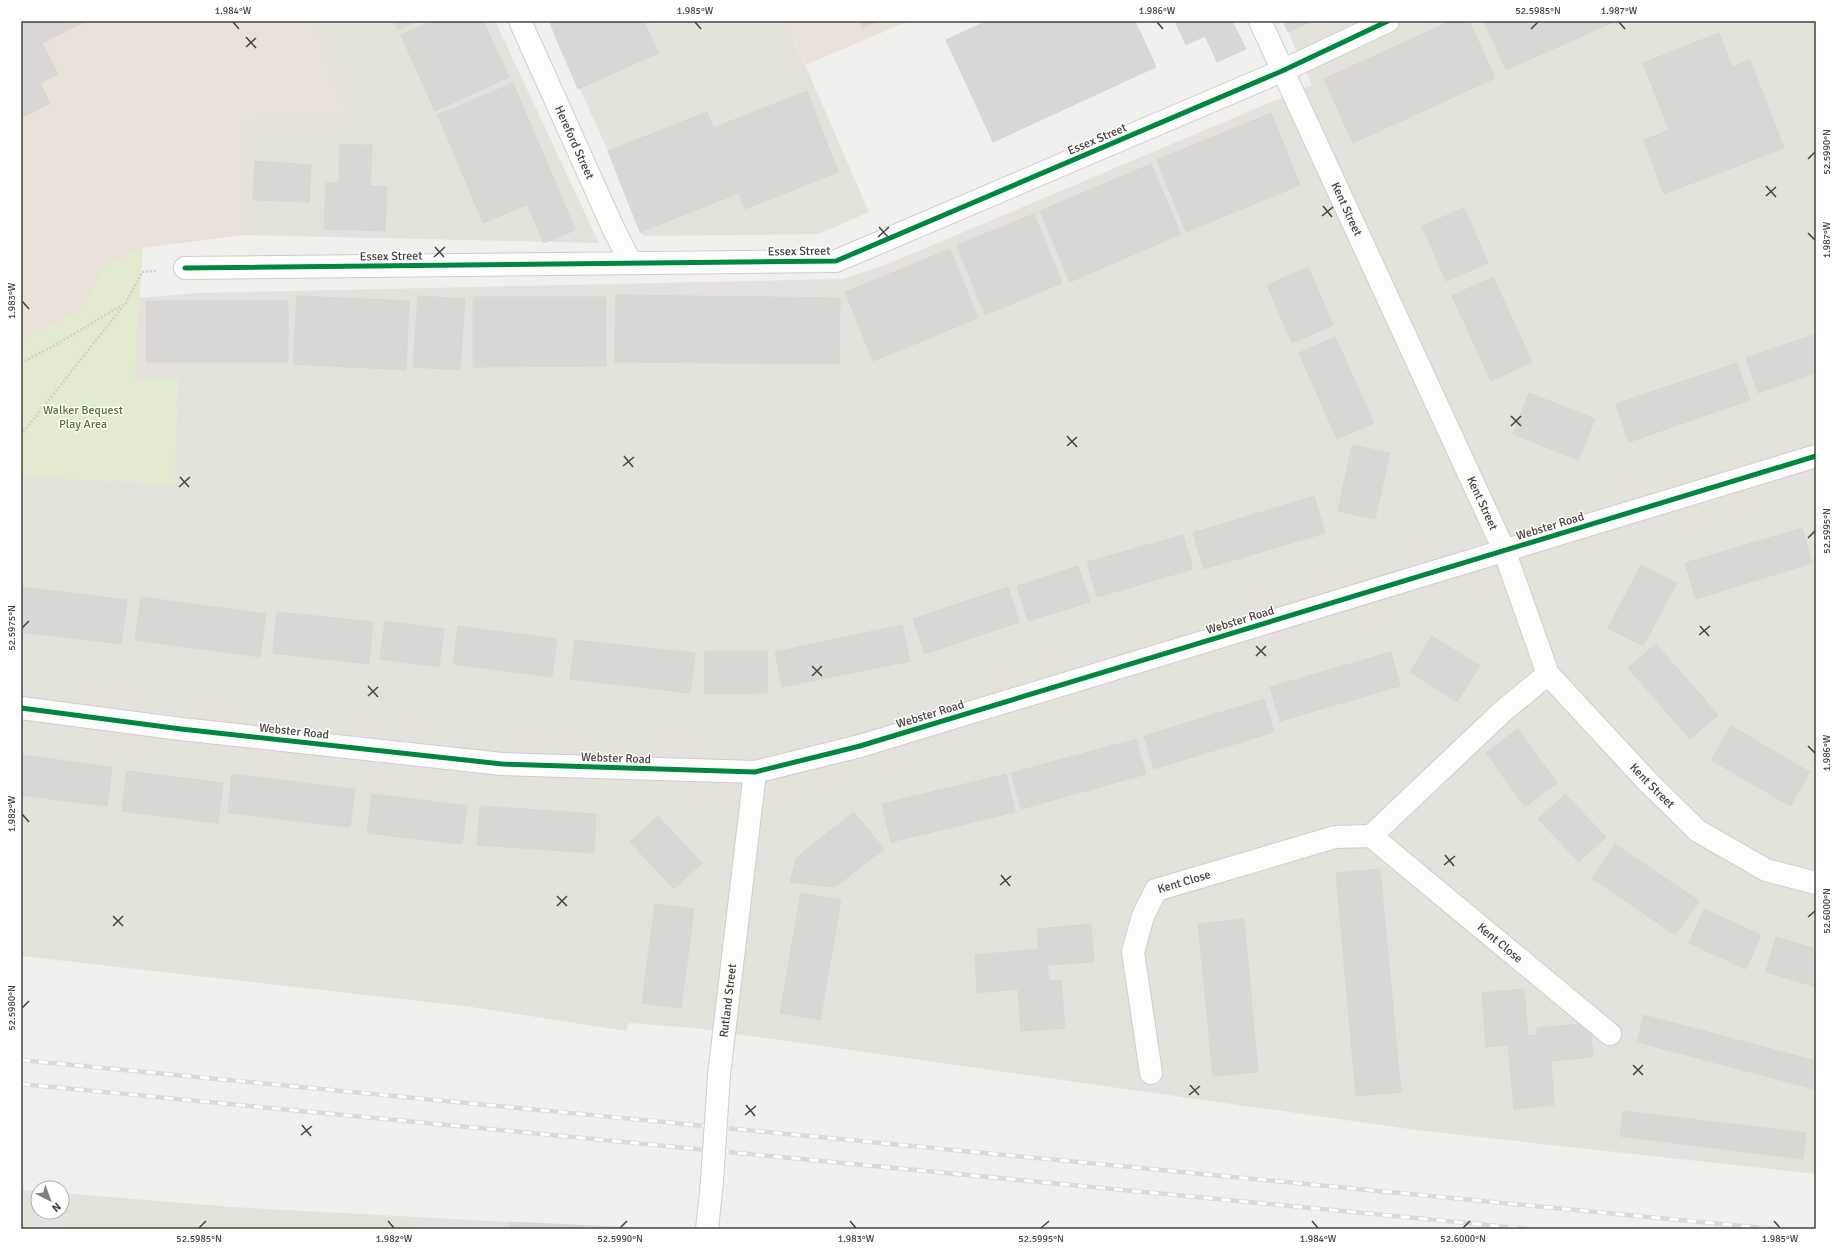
<svg xmlns="http://www.w3.org/2000/svg" width="1837" height="1250" viewBox="0 0 1837 1250" font-family="Signika,sans-serif">
	<style>
		.residential { fill: #e5e1db }
		.education { fill: #e8e2d9 }
		.green { fill: #e2eacf }
		.building { fill: #dad7d4; stroke: #dad7d3 }
		.lines { fill: none; stroke-linecap: round; stroke-linejoin: round }
		.minor-casing { stroke: #d0cecb; stroke-width: 24 }
		.path { stroke: #d2d0cb; stroke-width: 2.5; stroke-dasharray: 2 2; stroke-linecap: butt }
		.minor { stroke: #fdfdfc; stroke-width: 22 }
		.rail-casing { stroke: #dadad9; stroke-width: 4.5 }
		.rail { stroke: #fff; stroke-width: 3; stroke-dasharray: 9; stroke-linecap: butt }
		.minor-bridge-casing { stroke: #d0cecb; stroke-width: 24; stroke-linecap: butt }
		.minor-bridge { stroke: #fdfdfc; stroke-width: 22 }
		.cycleway-casing { stroke: #fff; stroke-width: 8 }
		.cycleway { stroke: #00873e; stroke-width: 5 }
		.ticks { fill: none; stroke: #484139; stroke-width: 1.5 }
		.labels { text-anchor: middle; stroke-width: 3; stroke-linejoin: round; paint-order: stroke }
		.street-label { font-size: 12px; fill: #484139; stroke: #fff }
		.park-label { font-size: 12px; fill: #517630; stroke: #fff }
		.neatline { fill: none; stroke: #484139; stroke-width: 1.5 }
		.ticks-label { font-size: 10px; text-anchor: middle; fill: #484139 }
	</style>
	<rect width="100%" height="100%" fill="#f2f0ed"/>
	<path class="residential" d="M309,21H495L599,243L243,235L245,119L343,109Z
		M549,21H786L869,212L819,234L644,236L640,232L608,151Z
		M1283,21H1816V1174L1416,1130L694,1028L629,1023L626,1031L472,1007L21,956V476L174,484L178,378L134,381L139,298L197,293L843,279L890,263L1312,85Z
		M21,1190L38,1191V1212H62V1193L232,1207L509,1222L510,1229H21Z"/>
	<path class="education" d="M21,21H309L343,109L245,119L243,235L143,248L104,267L82,309L21,343Z
		M786,21H909L806,65Z"/>
	<path class="green" d="M143,248L134,381L178,378L174,484L21,476V343L82,309L104,267Z"/>
	<path class="building" d="M21,21H86L42,43L58,74L40,83L50,103L21,118Z
		M394,21H417L398,30Z
		M432,21H483L509,77L435,111L401,35Z
		M549,21H644L658,53L578,89Z
		M860,21H879L862,28Z
		M987,21H1135L1156,67L993,142L946,40Z
		M1175,21H1232L1246,49L1217,62L1205,36L1186,45Z
		M1283,21H1312L1288,32Z
		M1451,21H1469L1495,78L1353,143L1324,79Z
		M1484,21H1616L1506,70Z
		M1719,33L1732,67L1750,60L1784,148L1664,194L1644,140L1669,130L1643,63Z
		M513,83L559,191L483,223L438,115Z
		M807,91L838,172L745,209L713,128Z
		M707,112L739,193L640,232L608,151Z
		M1271,113L1300,185L1186,232L1157,160Z
		M340,144L358,145L355,230L324,229L326,183H339Z
		M358,145H372L370,186L387,187L385,231L355,230Z
		M255,161L311,165L309,202L253,200Z
		M1151,164L1181,234L1070,282L1040,211Z
		M559,191L575,230L544,243L527,204Z
		M1464,208L1488,263L1446,281L1422,226Z
		M1034,214L1062,283L985,315L957,245Z
		M950,249L978,318L873,361L845,292Z
		M1308,267L1333,325L1292,343L1267,285Z
		M1493,277L1532,362L1491,381L1452,296Z
		M616,295L840,298L839,364L615,362Z
		M297,296L409,301L406,370L293,364Z
		M418,296L465,299L460,370L413,367Z
		M473,297H606V366L473,367Z
		M146,301H288V362H146Z
		M1816,334V373L1758,393L1746,358Z
		M1335,337L1374,423L1337,439L1299,353Z
		M1737,363L1750,400L1629,442L1616,404Z
		M1529,393L1595,419L1578,460L1513,434Z
		M1352,445L1390,453L1375,519L1338,511Z
		M1314,496L1325,533L1204,569L1193,533Z
		M1802,528L1812,563L1696,599L1685,563Z
		M1183,535L1193,569L1097,597L1087,562Z
		M1641,565L1677,583L1643,646L1608,628Z
		M1078,566L1090,602L1028,621L1017,586Z
		M21,587L127,600L121,644L21,632Z
		M1008,587L1019,622L925,654L913,619Z
		M141,597L266,614L260,657L135,640Z
		M277,612L373,622L369,664L273,653Z
		M385,621L444,629L439,667L380,659Z
		M902,625L910,661L782,687L775,652Z
		M458,626L557,639L552,677L453,664Z
		M1432,636L1480,666L1457,702L1410,672Z
		M575,640L695,653L690,693L570,679Z
		M1656,644L1718,715L1690,739L1628,668Z
		M704,651H767V693L705,694Z
		M1391,652L1400,686L1280,721L1270,687Z
		M1264,699L1274,732L1154,769L1144,736Z
		M1731,726L1810,772L1790,806L1711,760Z
		M1518,729L1557,783L1525,807L1486,753Z
		M1136,739L1146,774L1021,809L1011,773Z
		M21,755L112,767L107,806L21,795Z
		M127,771L223,783L218,823L122,811Z
		M232,774L355,789L350,827L228,813Z
		M1006,774L1015,812L891,842L882,804Z
		M372,794L467,806L462,844L367,833Z
		M1565,794L1606,837L1579,862L1538,819Z
		M480,806L596,814L594,853L477,845Z
		M854,812L884,849L835,887L790,882L797,857Z
		M658,816L702,863L674,889L630,842Z
		M1615,844L1699,901L1675,935L1592,878Z
		M1380,869L1401,1092L1356,1096L1336,873Z
		M801,893L841,900L820,1020L780,1013Z
		M655,904L694,909L681,1008L642,1003Z
		M1704,909L1761,935L1746,969L1689,943Z
		M1244,919L1258,1072L1213,1076L1198,924Z
		M1091,924L1094,962L1047,965L1049,981L1061,980L1065,1028L1021,1031L1018,989L977,993L975,955L1039,949L1037,929Z
		M1776,937L1816,949V987L1766,972Z
		M1524,989L1528,1036L1537,1035V1028L1590,1023L1593,1057L1551,1061L1554,1105L1514,1109L1508,1045L1486,1047L1482,993Z
		M1644,1015L1816,1061V1081L1814,1089L1637,1042Z
		M1623,1111L1806,1133L1803,1159L1620,1136Z
		M509,1222L656,1229H510Z"/>
	<g class="lines">
		<g class="minor-casing">
			<g id="minor">
				<path id="s1" d="M520,21L614,230L631,263"/>
				<path id="s2" d="M1260,21L1504,550L1548,674L1648,782L1698,831L1766,870L1816,883"/>
				<path d="M185,268L836,261L1282,71L1388,21"/>
				<path d="M21,708L181,729L502,764L755,772L860,746L1816,456"/>
				<path d="M1371,836L1503,711L1548,674"/>
				<path id="s3" d="M1151,1073L1133,952L1143,916L1156,890L1335,837L1371,836L1610,1034"/>
				<path id="s4" d="M719,1075L755,772"/>
				<path d="M707,1229L712,1182"/>
			</g>
		</g>
		<path class="path" d="M21,363L57,344L126,303L142,272L156,271
			M21,435L124,305"/>
		<use href="#minor" class="minor"/>
		<g class="rail-casing">
			<path id="rail" d="M21,1060L1773,1229
				M21,1084L1529,1229"/>
		</g>
		<use href="#rail" class="rail"/>
		<g class="minor-bridge-casing">
			<path id="minor-bridge" d="M712,1182L719,1075"/>
		</g>
		<use href="#minor-bridge" class="minor-bridge"/>
		<g class="cycleway-casing">
			<path id="cycleway" d="M185,268L836,261L1282,71L1388,21
				M21,708L181,729L502,764L755,772L860,746L1816,456"/>
		</g>
		<use href="#cycleway" class="cycleway"/>
	</g>
	<path class="ticks" d="M233,22L239,29M695,22L701,29M1157,22L1163,29M1619,22L1625,29M1531,29L1538,22M246,37L256,48M246,47L256,38M1808,159L1815,152M1766,186L1776,197M1766,196L1776,187M1323,206L1332,217M1322,216L1333,207M879,227L888,237M1808,233L1815,240M878,237L889,227M435,247L444,257M434,257L445,247M22,301L29,309M1511,416L1521,426M1511,426L1521,416M1067,436L1077,447M1067,446L1077,437M624,456L633,467M623,466L634,457M180,477L189,487M179,487L190,477M1808,538L1815,531M1700,626L1709,636M22,628L29,621M1699,635L1710,626M1256,646L1266,656M1256,656L1266,646M812,666L822,676M812,676L822,666M368,686L378,697M368,696L378,687M1808,746L1815,753M22,814L29,822M1445,855L1454,866M1444,865L1455,856M1001,875L1010,886M1000,885L1011,876M557,896L567,906M557,906L567,896M113,916L123,926M1808,917L1815,911M113,926L123,916M22,1008L29,1001M1633,1065L1643,1075M1633,1075L1643,1065M1190,1085L1199,1095M1189,1095L1200,1086M746,1105L755,1116M745,1115L756,1106M302,1125L311,1136M301,1135L312,1126M388,1221L394,1228M850,1221L856,1228M1312,1221L1318,1228M1774,1221L1780,1228M199,1228L206,1221M620,1228L627,1221M1041,1228L1049,1221M1463,1228L1470,1221"/>
	<g class="labels">
		<g class="street-label">
			<text transform="translate(1097 139) rotate(-23)" y="4">Essex Street</text>
			<text dy="4" stroke="none"><textPath href="#s1" startOffset="133">Hereford Street</textPath></text>
			<text dy="4" stroke="none"><textPath href="#s2" startOffset="207">Kent Street</textPath></text>
			<text transform="translate(799 251) rotate(-1)" y="4">Essex Street</text>
			<text transform="translate(391 256) rotate(-1)" y="4">Essex Street</text>
			<text dy="4" stroke="none"><textPath href="#s2" startOffset="531">Kent Street</textPath></text>
			<text transform="translate(1550 526) rotate(-17)" y="4">Webster Road</text>
			<text transform="translate(1240 620) rotate(-17)" y="4">Webster Road</text>
			<text transform="translate(930 714) rotate(-17)" y="4">Webster Road</text>
			<text transform="translate(294 731) rotate(6)" y="4">Webster Road</text>
			<text transform="translate(616 758) rotate(2)" y="4">Webster Road</text>
			<text dy="4" stroke="none"><textPath href="#s2" startOffset="867">Kent Street</textPath></text>
			<text dy="4" stroke="none"><textPath href="#s3" startOffset="218">Kent Close</textPath></text>
			<text dy="4" stroke="none"><textPath href="#s3" startOffset="579">Kent Close</textPath></text>
			<text dy="4" stroke="none"><textPath href="#s4" startOffset="75">Rutland Street</textPath></text>
		</g>
		<g class="park-label">
			<text x="83" y="414">Walker Bequest<tspan x="83" dy="14">Play Area</tspan></text>
		</g>
	</g>
	<rect width="1837" height="1250" fill="none" stroke="#ffffff" stroke-width="44"/>
	<g transform="translate(50 1200) rotate(138)"><circle r="19" fill="#ffffff" stroke="#b6b3b0"/>
	<path d="M0-3L7 15L0 10L-7 15Z" fill="#847e78"/>
	<text y="-6" font-size="11" font-weight="bold" text-anchor="middle" fill="#484139">N</text>
	</g>
	<rect x="22" y="22" width="1793" height="1206" class="neatline"/>
	<g class="ticks-label">
		<text x="233" y="14">1.984°W</text>
		<text x="695" y="14">1.985°W</text>
		<text x="1157" y="14">1.986°W</text>
		<text x="1538" y="14">52.5985°N</text>
		<text x="1619" y="14">1.987°W</text>
		<text transform="translate(1826 152) rotate(-90)" y="4">52.5990°N</text>
		<text transform="translate(1826 240) rotate(-90)" y="4">1.987°W</text>
		<text transform="translate(11 301) rotate(-90)" y="4">1.983°W</text>
		<text transform="translate(1826 531) rotate(-90)" y="4">52.5995°N</text>
		<text transform="translate(11 628) rotate(-90)" y="4">52.5975°N</text>
		<text transform="translate(1826 753) rotate(-90)" y="4">1.986°W</text>
		<text transform="translate(11 814) rotate(-90)" y="4">1.982°W</text>
		<text transform="translate(1826 911) rotate(-90)" y="4">52.6000°N</text>
		<text transform="translate(11 1008) rotate(-90)" y="4">52.5980°N</text>
		<text x="199" y="1242">52.5985°N</text>
		<text x="394" y="1242">1.982°W</text>
		<text x="620" y="1242">52.5990°N</text>
		<text x="856" y="1242">1.983°W</text>
		<text x="1041" y="1242">52.5995°N</text>
		<text x="1318" y="1242">1.984°W</text>
		<text x="1463" y="1242">52.6000°N</text>
		<text x="1780" y="1242">1.985°W</text>
	</g>
</svg>
